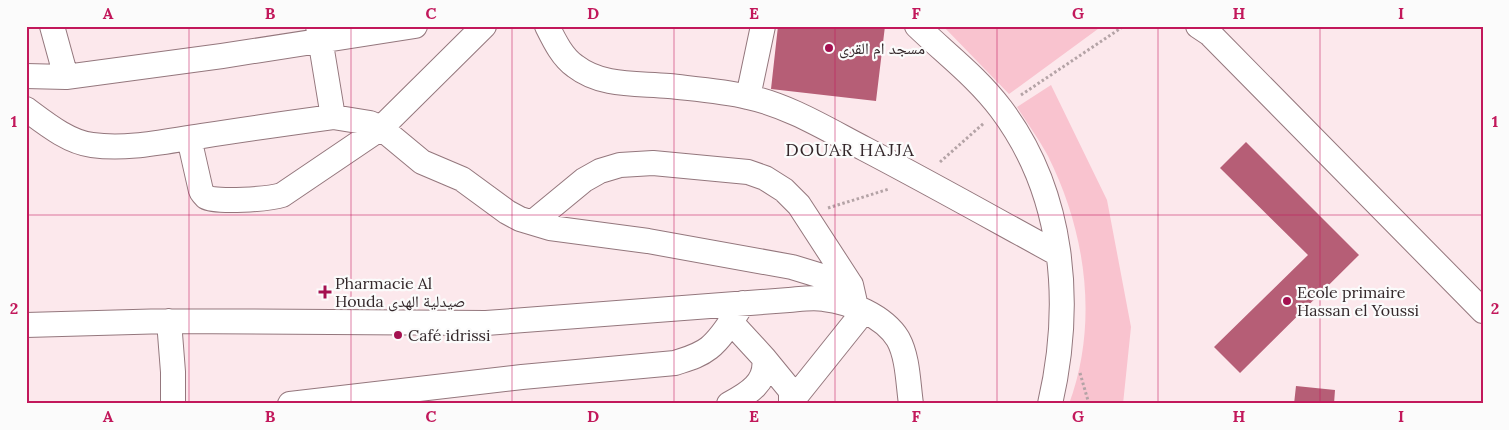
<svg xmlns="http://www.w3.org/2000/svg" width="1509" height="430" viewBox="0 0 1509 430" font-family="Lora,'Noto Naskh Arabic',serif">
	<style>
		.green { fill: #f9c3cf }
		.building { fill: #b65e76 }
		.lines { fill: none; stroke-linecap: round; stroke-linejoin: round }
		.minor-casing { stroke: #94777d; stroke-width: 26 }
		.path { stroke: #b4a3a6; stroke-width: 3; stroke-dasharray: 2.5 2.5; stroke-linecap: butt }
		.minor { stroke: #fff; stroke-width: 24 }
		.grid { fill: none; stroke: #c2185b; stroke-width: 1; stroke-opacity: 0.55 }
		.poi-dot { fill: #a41150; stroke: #fbfbfb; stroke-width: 2 }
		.labels { text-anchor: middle; stroke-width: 4.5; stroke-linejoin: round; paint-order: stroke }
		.poi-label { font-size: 16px; fill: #33272a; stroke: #fbfbfb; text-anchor: start }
		.neighbourhood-label { font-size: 18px; letter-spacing: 1px; fill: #33272a; stroke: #fbfbfb }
		.neatline { fill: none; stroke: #c2185b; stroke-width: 2 }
		.grid-label { font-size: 16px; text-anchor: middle; font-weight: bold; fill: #c2185b }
	</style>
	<rect width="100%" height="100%" fill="#fce8ec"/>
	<path class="green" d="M943,26H1102L1009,94Z
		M1051,85L1107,200L1131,327L1123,404H1069C1099,323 1086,232 1048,156C1039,139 1027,123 1017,107Z"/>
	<path class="building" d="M778,26H885L876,101L771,89Z
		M1246,142L1359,255L1240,373L1214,347L1308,255L1220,168Z
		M1296,386L1335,390L1334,404H1294Z"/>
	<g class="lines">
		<g class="minor-casing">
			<path id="minor" d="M52,26L66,77L222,56L415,26
				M318,26L333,117L370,123L381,128L422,162L462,179L507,212L520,219L550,228L648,241L792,267L851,285L856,307
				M547,26C554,40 562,57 575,66C602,87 637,83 669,86C695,89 723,91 748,97C790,106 828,130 865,149C930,183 994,219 1058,254
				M917,26C946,54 977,77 1001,109C1065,194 1073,304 1050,404
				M1198,26L1210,34L1483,311
				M26,76L66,77
				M748,97L763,26
				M26,109C45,123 68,142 92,145C129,150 166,141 202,136C246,129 289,123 333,117
				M189,138L201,191C201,192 205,196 206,197C216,203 270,199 282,195L381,128L484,26
				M533,222L584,180L600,171L620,165L653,163L748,172L765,178L784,190L799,205L851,285
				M169,321L173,372V404
				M26,325L169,321L486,323L789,300C801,299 813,297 824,299C850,302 884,316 898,339C908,357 908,383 911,404
				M764,358L791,391V404
				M792,401L864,311
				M290,404L522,377L675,363C687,359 699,356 709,348C723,337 733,318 743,303
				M729,404C748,394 768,382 764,358L730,321"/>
		</g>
		<path class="path" d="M1021,95L1124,26
			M940,162L984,123
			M828,208L889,189
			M1080,373L1089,404"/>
		<use href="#minor" class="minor"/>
	</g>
	<path class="grid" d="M189,26V404M351,26V404M512,26V404M674,26V404M835,26V404M997,26V404M1158,26V404M1320,26V404M26,215H1483"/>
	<g class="poi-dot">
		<circle cx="829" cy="48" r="5"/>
		<path d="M322.5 284.5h5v5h5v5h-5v5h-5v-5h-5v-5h5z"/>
		<circle cx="1287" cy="301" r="5"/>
		<circle cx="398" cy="335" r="5"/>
	</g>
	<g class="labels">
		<g class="poi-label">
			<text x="839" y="54">مسجد ام القرى</text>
			<text x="335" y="289">Pharmacie Al<tspan x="335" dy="18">Houda صيدلية الهدى</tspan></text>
			<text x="1297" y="298">Ecole primaire<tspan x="1297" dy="18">Hassan el Youssi</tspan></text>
			<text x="408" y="341">Café idrissi</text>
		</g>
		<g class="neighbourhood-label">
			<text x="850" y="156">DOUAR HAJJA</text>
		</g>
	</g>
	<rect width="1509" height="430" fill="none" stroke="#fbfbfb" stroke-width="55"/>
	<rect x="28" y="28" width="1454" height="374" class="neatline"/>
	<g class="grid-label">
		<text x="108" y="19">A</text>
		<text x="270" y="19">B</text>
		<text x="431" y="19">C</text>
		<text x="593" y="19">D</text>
		<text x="754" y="19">E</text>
		<text x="916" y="19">F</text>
		<text x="1078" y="19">G</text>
		<text x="1239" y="19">H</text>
		<text x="1401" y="19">I</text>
		<text x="14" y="127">1</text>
		<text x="1495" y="127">1</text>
		<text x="14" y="314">2</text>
		<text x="1495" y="314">2</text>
		<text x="108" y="422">A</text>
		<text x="270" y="422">B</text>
		<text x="431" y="422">C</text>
		<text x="593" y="422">D</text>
		<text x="754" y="422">E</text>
		<text x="916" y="422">F</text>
		<text x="1078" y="422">G</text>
		<text x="1239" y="422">H</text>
		<text x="1401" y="422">I</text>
	</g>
</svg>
